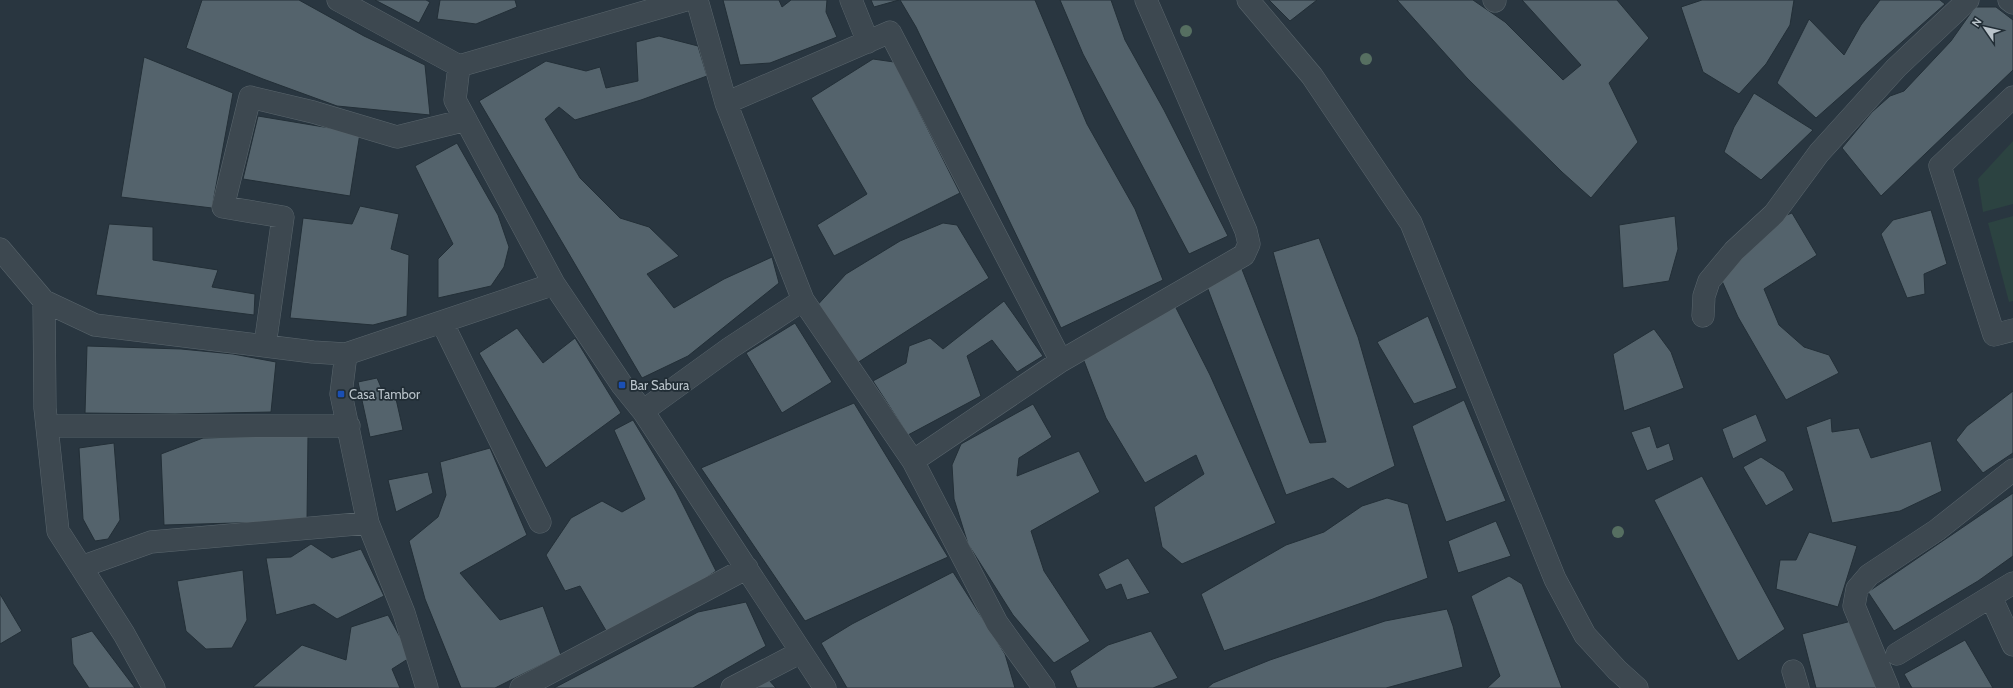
<svg xmlns="http://www.w3.org/2000/svg" width="2013" height="688" viewBox="0 0 2013 688" font-family="Cabin,sans-serif">
	<style>
		.green { fill: #2c4341 }
		.building { fill: #54636c; stroke: #232f37 }
		.lines { fill: none; stroke-linecap: round; stroke-linejoin: round }
		.minor-casing { stroke: #5a666d; stroke-width: 23 }
		.minor { stroke: #3d4850; stroke-width: 22 }
		.tree { fill: #566f61 }
		.transit-dot { fill: #1a4fb4; stroke: #212d35; stroke-width: 1.5 }
		.labels { text-anchor: middle; stroke-width: 3.5; stroke-linejoin: round; paint-order: stroke }
		.poi-label { font-size: 13px; fill: #b9c3ca; stroke: #212d35; text-anchor: start }
	</style>
	<rect width="100%" height="100%" fill="#293640"/>
	<path class="green" d="M2013,141V204L1983,212L1978,179Z
		M2013,216V301L2009,302L1988,223Z"/>
	<path class="building" d="M202,0H299L364,36L425,65L430,115L337,106L263,79L186,48Z
		M375,0H426L430,2L419,23Z
		M440,0H515L517,7L476,24L437,19Z
		M723,0H779L782,7L791,0H827L826,12L837,37L770,63L740,65Z
		M871,0H899L874,7Z
		M900,0H1035L1087,124L1135,209L1163,280L1061,328L916,27Z
		M1060,0H1111L1125,40L1164,110L1228,236L1189,254L1083,54Z
		M1269,0H1317L1290,21Z
		M1397,0H1473L1505,22L1563,80L1581,65L1522,0H1617L1649,38L1609,83L1638,142L1591,198L1562,172L1467,78Z
		M1702,0H1794L1790,25L1766,64L1739,94L1703,72L1681,7Z
		M1880,0H1940L1945,4L1816,118L1777,83L1809,19L1844,55L1861,25Z
		M1975,7H1996L2013,20V70L1881,196L1842,148L1872,112L1890,96L1904,91L1951,41Z
		M659,36L698,46L707,76L641,100L575,120L559,107L545,119L580,178L620,218L649,227L679,256L647,274L674,308L724,279L772,257L779,283L688,356L642,378L479,101L546,61L586,71L600,67L606,88L638,81L636,42Z
		M144,57L233,93L212,208L121,197Z
		M873,59L894,62L960,193L834,256L817,225L867,194L811,98Z
		M1754,93L1813,130L1761,180L1724,152L1734,127Z
		M258,116L360,133L350,196L243,179Z
		M457,143L498,215L509,247L504,267L491,286L438,298V259L453,244L415,166Z
		M360,206L399,214L391,249L409,255L407,316L373,325L290,318L303,218L352,224Z
		M1931,210L1947,264L1924,274L1925,294L1907,298L1881,234L1893,220Z
		M1792,213L1817,255L1764,289L1779,325L1804,347L1829,355L1839,373L1786,400L1738,317L1718,272L1754,227Z
		M1675,216L1678,249L1669,281L1623,288L1619,225Z
		M943,223L957,225L989,278L854,365L812,311L846,274L900,241Z
		M109,224L153,227V260L218,270L212,287L255,294L254,315L96,295Z
		M1319,238L1358,337L1395,466L1348,489L1333,478L1286,495L1203,276L1236,254L1310,443L1326,442L1273,252Z
		M1172,300L1210,375L1276,523L1182,564L1162,547L1154,507L1204,474L1196,455L1145,483L1106,418L1079,348Z
		M1004,301L1043,356L1017,372L992,340L967,356L981,396L908,435L873,381L906,363L909,346L930,338L943,349Z
		M1428,316L1457,388L1414,404L1377,342Z
		M795,323L832,382L782,413L746,353Z
		M517,328L543,363L575,338L621,413L546,468L479,353Z
		M1654,329L1671,352L1684,388L1624,411L1613,354Z
		M87,346L181,349L233,354L276,362L271,412L175,414L85,413Z
		M377,378L383,392L394,390L403,430L370,437L358,382Z
		M2013,391V453L1983,473L1956,440L1967,426Z
		M1464,400L1506,501L1446,522L1412,426Z
		M854,403L948,557L805,621L701,468Z
		M1033,404L1052,437L1019,458L1017,476L1079,451L1100,492L1031,531L1044,571L1090,641L1054,663L1013,615L968,544L954,499L952,465L961,444Z
		M1756,414L1767,441L1733,459L1722,429Z
		M1831,418L1832,432L1859,428L1871,458L1931,441L1942,491L1900,511L1832,523L1806,427Z
		M633,420L676,491L716,571L688,590L608,634L580,586L565,591L546,555L571,518L602,501L622,512L645,499L614,430Z
		M1650,426L1657,448L1669,443L1674,460L1647,471L1631,432Z
		M308,435L307,521L164,525L161,454L203,438Z
		M114,443L120,520L108,539L95,541L83,519L79,448Z
		M490,448L527,535L460,573L500,620L543,606L561,655L495,688H461L425,599L409,541L438,517L446,495L440,462Z
		M1761,457L1784,472L1794,490L1766,506L1743,467Z
		M428,472L433,493L396,512L388,480Z
		M1702,476L1785,629L1738,661L1654,500Z
		M2013,493V556L1978,581L1894,631L1868,592Z
		M1387,498L1408,504L1428,578L1373,599L1224,651L1201,594L1286,545L1324,532L1362,506Z
		M1496,521L1511,556L1458,573L1448,541Z
		M1809,532L1857,546L1838,607L1776,589L1780,560H1796Z
		M311,544L332,558L361,549L384,596L337,619L314,604L276,615L266,558L291,557Z
		M1128,558L1150,593L1127,600L1121,584L1106,590L1098,574Z
		M243,570L247,620L232,648L206,649L186,631L177,581Z
		M953,572L1005,654L1015,688H847L821,643L852,624Z
		M1509,576L1522,584L1562,688H1487L1500,676L1471,596Z
		M0,594L22,631L0,644Z
		M746,602L766,646L693,688H554L698,612Z
		M1447,609L1453,626L1463,667L1386,688H1207L1213,683L1270,660L1385,621Z
		M388,615L411,657L392,669L400,688L253,687L302,645L346,660L351,627Z
		M1859,619L1877,688H1816L1802,634Z
		M92,631L135,688H89L73,664L71,638Z
		M1151,631L1178,678L1153,688H1077L1070,671L1108,645Z
		M1965,640L1993,688H1912L1904,674Z
		M768,679L776,688H743Z"/>
	<g class="lines">
		<g class="minor-casing">
			<path id="minor" d="M338,0L459,66
				M697,0L726,103L890,32L1061,361L913,461
				M851,0L868,42
				M1248,0L1312,76L1411,223L1555,579L1585,635L1617,670L1637,688
				M1494,0L1495,1
				M2009,0L2013,3
				M2013,97L1940,166L1994,335L2013,330
				M726,103L803,300L913,461L997,623L1044,688
				M0,249L44,301L95,325L313,352L346,354
				M554,284L455,100L459,66L686,0
				M44,301L45,408L58,531L124,634L154,688
				M1703,316L1704,296L1709,281L1734,251L1774,214L1819,153L1896,68L1968,0
				M442,322L540,522
				M265,345L283,217L223,207L250,97L313,112L397,137L466,120
				M1061,361L1244,255L1249,244L1246,231L1146,0
				M643,411L730,348L803,300
				M47,426H349
				M81,567L151,542L368,523
				M1991,597L2013,645
				M1897,654L2013,583
				M1793,671L1798,688
				M427,688L404,613L368,523L341,394L346,354L554,284L622,385L643,411L825,688
				M521,688L747,568
				M732,688L801,652
				M1888,688L1854,606L1857,589L1869,575L1937,530L2013,470"/>
		</g>
		<use href="#minor" class="minor"/>
	</g>
	<g class="tree">
		<circle cx="1186" cy="31" r="6"/>
		<circle cx="1366" cy="59" r="6"/>
		<circle cx="1618" cy="532" r="6"/>
	</g>
	<g class="transit-dot">
		<rect x="618" y="381" width="8" height="8" rx="2"/>
		<rect x="337" y="390" width="8" height="8" rx="2"/>
	</g>
	<g class="labels">
		<g class="poi-label">
			<text x="630" y="390">Bar Sabura</text>
			<text x="349" y="399">Casa Tambor</text>
		</g>
	</g>
	<g transform="translate(1985 28) rotate(304)" stroke="#212d35" stroke-width="3" paint-order="stroke">
	<path d="M0-3L7 15L0 10L-7 15Z" fill="#b9c3ca"/>
	<text y="-6" font-size="11" font-weight="bold" text-anchor="middle" fill="#b9c3ca">N</text>
	</g>
</svg>
